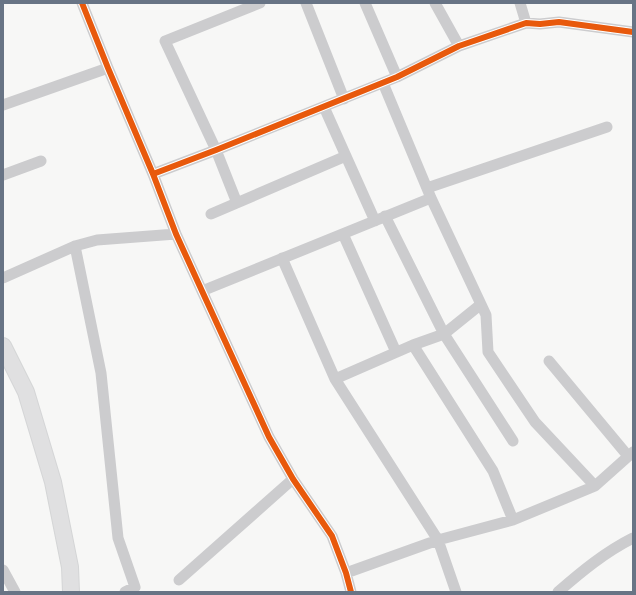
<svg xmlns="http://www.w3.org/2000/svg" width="636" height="595" viewBox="0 0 636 595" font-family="'Noto Sans',sans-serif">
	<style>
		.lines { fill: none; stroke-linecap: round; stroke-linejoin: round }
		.secondary-casing { stroke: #d4d5d6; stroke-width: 18 }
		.street { stroke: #ccccce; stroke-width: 11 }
		.secondary { stroke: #e0e0e1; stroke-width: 16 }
		.cycleway-casing { stroke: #fff; stroke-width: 8 }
		.cycleway { stroke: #e8590c; stroke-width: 6 }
	</style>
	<rect width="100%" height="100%" fill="#f7f7f6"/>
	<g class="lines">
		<g class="secondary-casing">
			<path id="secondary" d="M3,346L26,392L53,482L70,567L71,592"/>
		</g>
		<path class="street" d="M82,3L108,68L153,174L176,234L202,291L269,437L293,479L332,536L346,573L351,592
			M306,3L344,99
			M365,3L397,77
			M435,3L459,46
			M520,3L526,23
			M383,83L431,198L486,315L488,352L535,422L595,486
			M3,105L108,68
			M324,107L375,221
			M153,174L216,150L397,77L459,46L526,23L540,24L559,22L633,32
			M3,175L41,161
			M427,188L607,127
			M237,203L216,150L165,41L260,3
			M211,214L346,156
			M385,216L444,334L513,441
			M343,234L396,352
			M75,246L101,373L118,538L135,587L125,592
			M282,258L335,379L438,540L346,573
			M3,278L75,246L97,240L176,234
			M202,291L431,198
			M413,345L493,471L513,520
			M549,361L628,456
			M335,379L413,345L444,334L480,305
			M3,570L15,592
			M179,580L293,479
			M456,592L438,540L513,520L595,486L633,452
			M558,592C581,572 605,552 633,538"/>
		<use href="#secondary" class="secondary"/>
		<g class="cycleway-casing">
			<path id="cycleway" d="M82,3L108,68L153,174L176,234L202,291L269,437L293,479L332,536L346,573L351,592
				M153,174L216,150L397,77L459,46L526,23L540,24L559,22L633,32"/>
		</g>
		<use href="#cycleway" class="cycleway"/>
	</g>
	<rect width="636" height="595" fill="none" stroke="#687485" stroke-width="8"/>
</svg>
